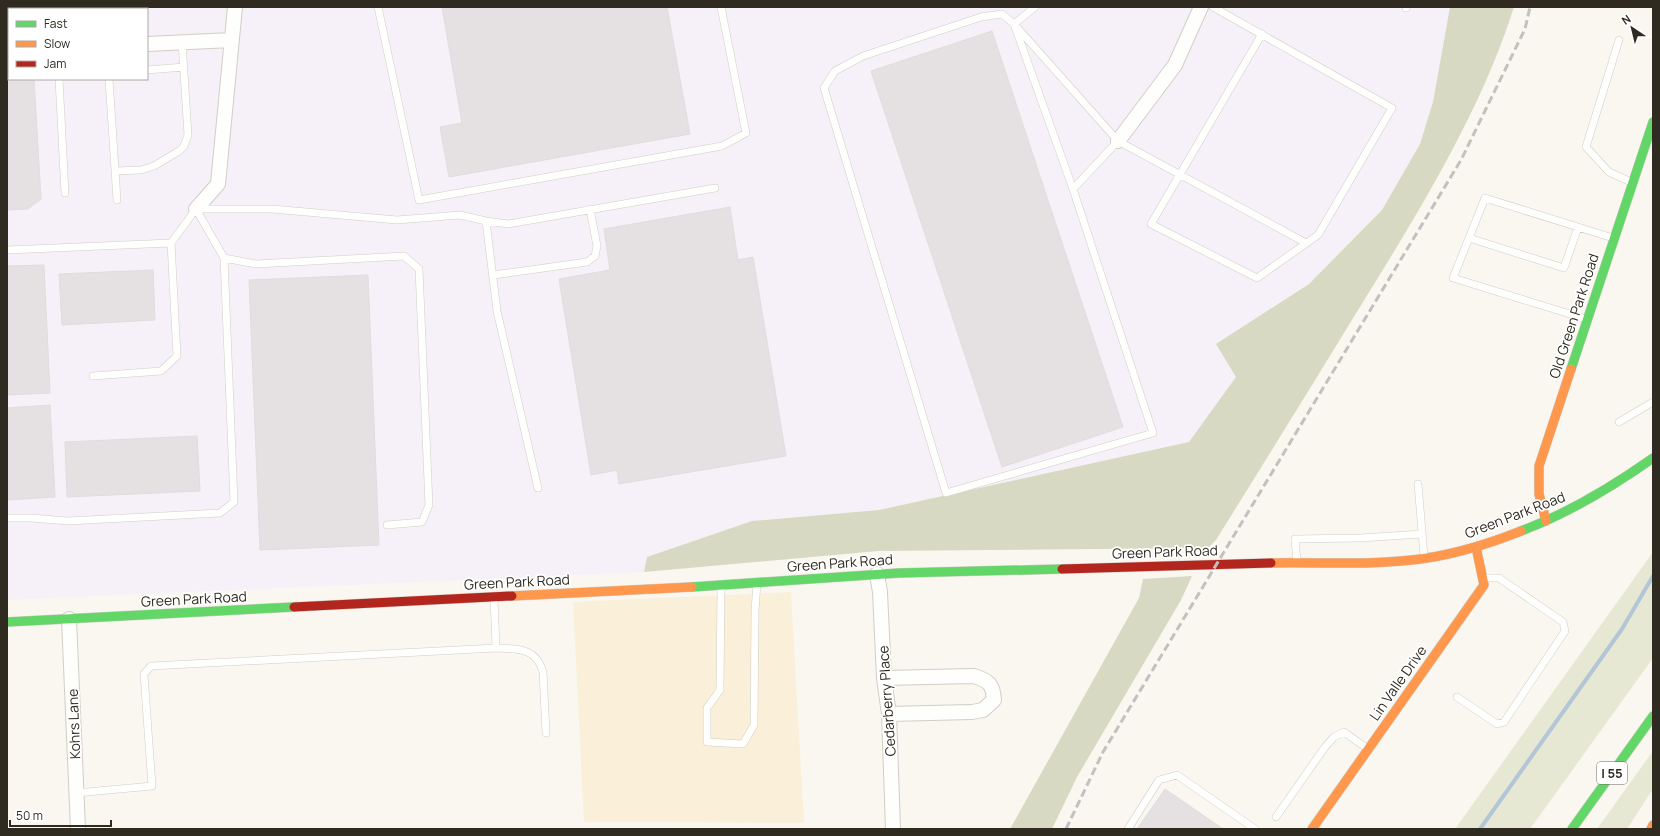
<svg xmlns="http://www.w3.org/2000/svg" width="1660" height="836" viewBox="0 0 1660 836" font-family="Manrope,sans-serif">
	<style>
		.built { fill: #faf0d9 }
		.industrial { fill: #f6f0f8; fill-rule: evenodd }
		.green { fill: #e6e8d3 }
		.forest { fill: #d7d9c2 }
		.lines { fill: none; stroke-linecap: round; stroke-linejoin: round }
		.stream { stroke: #b2c6d7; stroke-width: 4 }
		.building { fill: #e5e0e2; stroke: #e1dcde }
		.lane-casing { stroke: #d1cec6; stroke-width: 8 }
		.street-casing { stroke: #d1cec6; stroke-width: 16 }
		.fast-casing { stroke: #d1cec6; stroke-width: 10 }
		.slow-casing { stroke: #d1cec6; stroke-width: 10 }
		.jam-casing { stroke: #d1cec6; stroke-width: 10 }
		.lane { stroke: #fefefd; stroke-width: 7 }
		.street { stroke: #fefefd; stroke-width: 14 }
		.fast { stroke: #63d668; stroke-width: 9 }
		.slow { stroke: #ff974d; stroke-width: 9 }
		.jam { stroke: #b3261e; stroke-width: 9 }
		.rail { stroke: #c3c1c0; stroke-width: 3; stroke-dasharray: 8 4; stroke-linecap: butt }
		.labels { text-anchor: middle; stroke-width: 3.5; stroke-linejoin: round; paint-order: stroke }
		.shield { fill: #fff; stroke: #6d6b63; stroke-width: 1 }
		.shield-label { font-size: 13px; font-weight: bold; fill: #2f2b20 }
		.street-label { font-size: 14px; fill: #2f2b20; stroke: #fff }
	</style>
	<rect width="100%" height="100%" fill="#f9f7f0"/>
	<path class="built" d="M791,592L804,823L584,822L573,602Z"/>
	<path class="industrial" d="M7,7H1450L1433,102L1420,144L1382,210L1309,284L1216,344L1236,377L1189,442L879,510L751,521L647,557L644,572L7,600ZM9,9H147V79H9Z"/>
	<path class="green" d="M1653,552V658L1530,829H1455Z
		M1653,751V789L1627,829H1597Z"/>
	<path class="forest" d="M1450,7H1514C1480,113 1421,208 1363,302C1314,382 1265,461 1216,540L1208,548L878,551L644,572L647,557L752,521L879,510L1189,442L1236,377L1216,344L1309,284L1382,210L1420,144L1433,102Z
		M1192,576L1181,600L1077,777L1052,829H1010L1139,598L1143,579Z"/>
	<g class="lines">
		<path class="stream" d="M1480,829L1622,629L1653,576"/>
	</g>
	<path class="building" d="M7,7H30V9H9V34L7,35Z
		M442,7H667L690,134L449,177L440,127L462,123Z
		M992,31L1123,427L1002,467L871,71Z
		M7,61H9V79H34L41,199L28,209L7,210Z
		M730,207L738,260L753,257L786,456L619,484L617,470L591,475L559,279L610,270L604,229Z
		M44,265L50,393L7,395V266Z
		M153,270L155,320L62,325L59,274Z
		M368,275L379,545L260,550L249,280Z
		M50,405L55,497L7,500V408Z
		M197,436L200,491L67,497L65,442Z
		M1165,789L1223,829H1137Z"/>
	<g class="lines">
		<g class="lane-casing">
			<path id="lane" d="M55,7V9
				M378,7L419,200L722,146L746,133L721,7
				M1035,7L1014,24L1073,189
				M1213,7L1392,108L1318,235L1257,278L1151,224L1262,34
				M1406,8V7
				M1619,40L1586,147L1609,172L1631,182
				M147,70L184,67
				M59,79L65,193
				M109,79L117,200
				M1118,141L1073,189L1153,433L946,493L824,88L835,71L863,56L981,17L1002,14L1014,24L1118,141L1306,243
				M115,171L141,170L154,166L179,151L184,146L188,135L182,42
				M197,209H272L397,220L460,215L486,221L508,224L715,188
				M486,221L497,311L538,488
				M1469,238L1564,268L1578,227
				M7,250L171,243L196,209
				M224,258L256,264L404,256L419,269L429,505L422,522L387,525
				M493,275L587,262L595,256L597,246L590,209
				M1586,319L1453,278L1485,198L1613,238
				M93,376L161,371L177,356L171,243
				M1619,422L1653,402
				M1418,484L1424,556
				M7,518H31L68,521L220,513L234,502L224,258L196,209
				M1297,562L1295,539L1360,538L1422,534
				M721,587L720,690L707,708V742L743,744L754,725L755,611L757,583
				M494,597L496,648
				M1457,697L1497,724L1504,722L1565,631L1563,622L1499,578H1484
				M76,793L152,786L144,674L151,666L496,648C517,649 536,647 543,672L546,733
				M1276,817L1325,747L1334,737L1344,732L1368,749
				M1128,829L1159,780L1177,775L1255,829"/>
		</g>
		<g class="street-casing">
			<path id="street" d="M147,44L232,40
				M7,50H9
				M1118,141L1175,65L1201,7
				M196,209L218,184L235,7
				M877,574L880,592L884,678L889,714L893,829
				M69,619L78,829
				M884,678L974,676C989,681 993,684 994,700L983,710L972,712L889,714"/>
		</g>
		<g class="fast-casing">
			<path id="fast" d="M1571,369L1653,122
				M1521,531C1569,513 1612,487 1653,458
				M692,587L899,573L1062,569
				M7,622L294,607
				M1572,829L1653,716"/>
		</g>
		<g class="slow-casing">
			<path id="slow" d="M1546,521L1539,494V466L1571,369
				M1271,563C1323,562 1375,566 1427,558C1459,553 1491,543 1521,531
				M512,596L692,587
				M1312,829L1484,585L1476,547
				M1651,829L1653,825"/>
		</g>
		<g class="jam-casing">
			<path id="jam" d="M1062,569L1271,563
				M294,607L512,596"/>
		</g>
		<use href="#lane" class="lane"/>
		<use href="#street" class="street"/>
		<use href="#fast" class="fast"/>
		<use href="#slow" class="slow"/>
		<use href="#jam" class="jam"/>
		<path class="rail" d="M1066,829L1103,752L1461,160L1525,29L1530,7"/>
	</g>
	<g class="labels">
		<rect class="shield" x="1597" y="762" width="30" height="22" rx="3"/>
		<g class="shield-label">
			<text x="1612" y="778">I 55</text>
		</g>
		<g class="street-label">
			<text transform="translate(1574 316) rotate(-72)" y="5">Old Green Park Road</text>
			<text transform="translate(1515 515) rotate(-21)" y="5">Green Park Road</text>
			<text transform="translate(1165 552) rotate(-2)" y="5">Green Park Road</text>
			<text transform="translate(840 563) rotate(-4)" y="5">Green Park Road</text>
			<text transform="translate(517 582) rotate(-3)" y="5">Green Park Road</text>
			<text transform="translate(194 599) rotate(-3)" y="5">Green Park Road</text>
			<text transform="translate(1398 683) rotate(-55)" y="5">Lin Valle Drive</text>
			<text transform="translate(887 701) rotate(-94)" y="5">Cedarberry Place</text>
			<text transform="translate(74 724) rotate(-92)" y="5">Kohrs Lane</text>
		</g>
	</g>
	<rect width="1660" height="836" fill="none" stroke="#2f2b20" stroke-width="16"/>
	<rect x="8" y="8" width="140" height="72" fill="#ffffff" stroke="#acaaa6"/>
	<rect x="16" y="21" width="20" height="6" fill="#63d668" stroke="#acaaa6"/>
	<text x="44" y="28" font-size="12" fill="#2f2b20">Fast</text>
	<rect x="16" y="41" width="20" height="6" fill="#ff974d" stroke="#acaaa6"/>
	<text x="44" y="48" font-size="12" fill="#2f2b20">Slow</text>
	<rect x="16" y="61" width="20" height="6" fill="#b3261e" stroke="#acaaa6"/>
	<text x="44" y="68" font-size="12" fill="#2f2b20">Jam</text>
	<g transform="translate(1632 28) rotate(325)" stroke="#ffffff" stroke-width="3" paint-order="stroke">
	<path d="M0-3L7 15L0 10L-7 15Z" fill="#2f2b20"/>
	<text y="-6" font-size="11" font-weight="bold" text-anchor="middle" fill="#2f2b20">N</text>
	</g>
	<path d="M10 820v6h101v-6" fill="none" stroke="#2f2b20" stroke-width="2"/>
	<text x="16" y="820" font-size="12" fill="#2f2b20" stroke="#ffffff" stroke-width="3" paint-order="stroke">50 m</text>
</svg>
